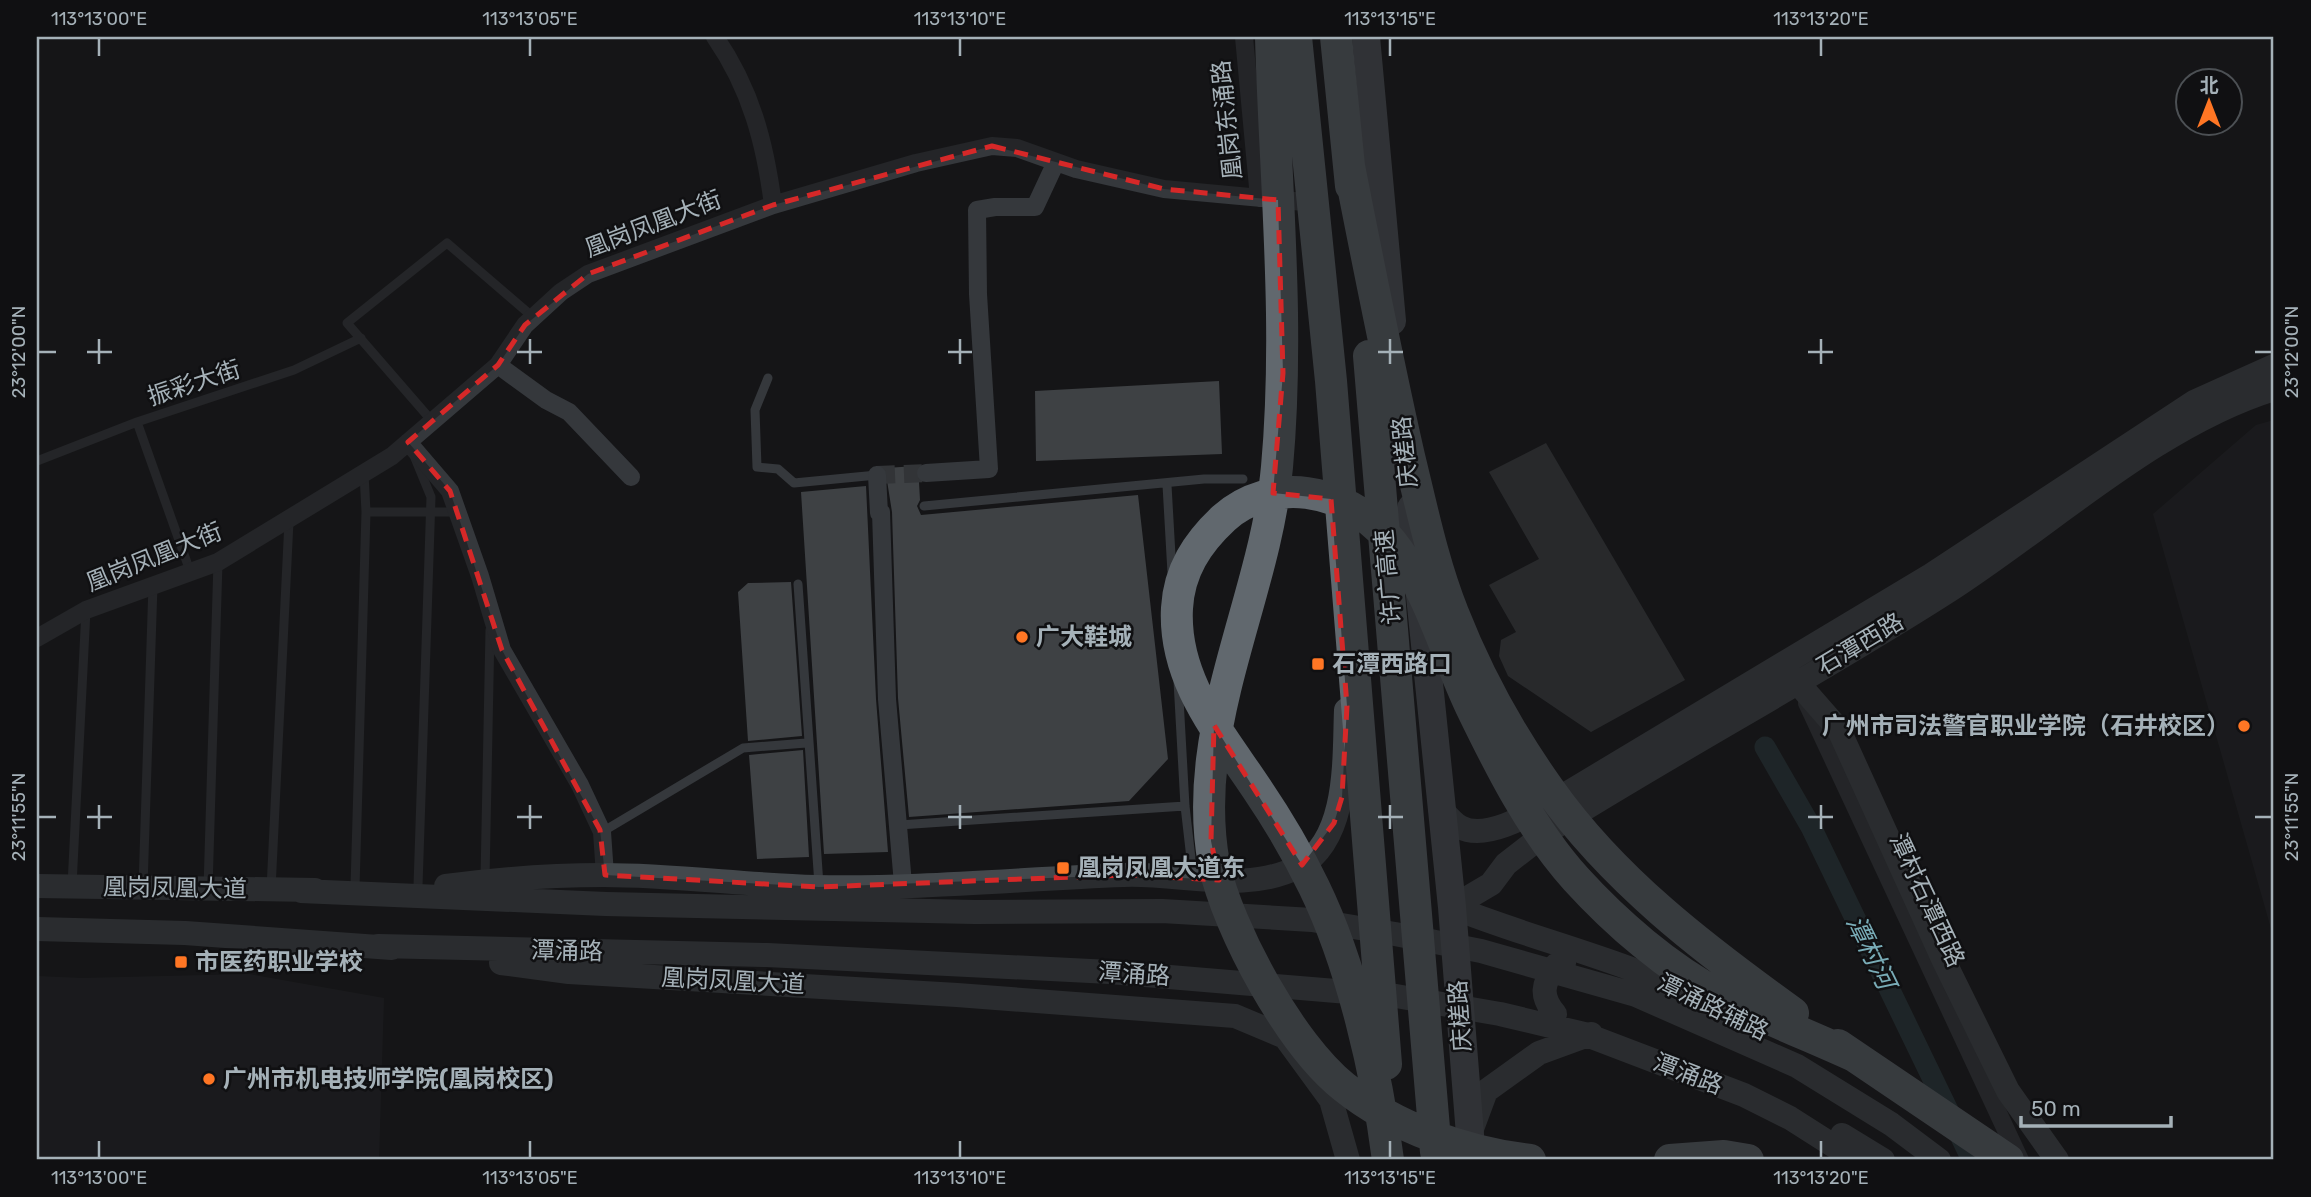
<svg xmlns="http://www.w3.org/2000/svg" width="2311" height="1197" viewBox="0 0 2311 1197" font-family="Rubik,'Noto Sans SC',sans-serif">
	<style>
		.built { fill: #202124 }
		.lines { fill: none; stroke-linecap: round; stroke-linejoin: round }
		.canal { stroke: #29393c; stroke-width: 21 }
		.building { fill: #3e4144 }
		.street-tunnel { stroke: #323437; stroke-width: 18; stroke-dasharray: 18 9; stroke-linecap: butt }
		.lane { stroke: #35383c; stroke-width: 9 }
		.street { stroke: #35383c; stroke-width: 18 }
		.secondary { stroke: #43484c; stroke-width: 24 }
		.primary { stroke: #51565b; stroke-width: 28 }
		.highway { stroke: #61686e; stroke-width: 32 }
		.marked { fill: none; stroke: #d62828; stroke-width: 5; stroke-dasharray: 14 9; stroke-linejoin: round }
		.ticks { fill: none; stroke: #a5b1b8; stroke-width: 2.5 }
		.poi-dot { fill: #ff7624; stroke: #101012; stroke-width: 2.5 }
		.labels { text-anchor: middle; stroke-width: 5; stroke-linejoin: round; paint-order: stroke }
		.street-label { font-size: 24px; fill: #a5b1b8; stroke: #101012 }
		.poi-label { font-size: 24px; font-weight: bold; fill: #a5b1b8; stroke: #101012; text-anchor: start }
		.water-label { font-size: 26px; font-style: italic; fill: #79acb7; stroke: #101012 }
		.neatline { fill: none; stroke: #a5b1b8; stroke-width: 2.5 }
		.ticks-label { font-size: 18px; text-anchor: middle; fill: #a5b1b8 }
	</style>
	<rect width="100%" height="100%" fill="#151517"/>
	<path class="built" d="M2274,420V939L2153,514L2256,425Z
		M249,974L384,998L379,1160H37V976L82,978Z"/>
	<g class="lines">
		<path class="canal" d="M1765,747L1811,827L1972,1160"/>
	</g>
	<path class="building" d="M1219,381L1222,454L1036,461L1035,391Z
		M1546,443L1685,680L1591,732L1508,676L1499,656L1501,640L1516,632L1489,585L1539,559L1489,472Z
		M917,466L915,474L919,482L920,500L917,506L921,515L1138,495L1168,759L1129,801L909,817L898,698L892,512L885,468Z
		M866,486L876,699L888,852L824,854L801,492Z
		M791,582L802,736L748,741L738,592L748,583Z
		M803,750L809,857L757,859L749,755Z"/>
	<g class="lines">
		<path class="street-tunnel" d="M877,475L926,473"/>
		<path class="lane" d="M768,378L755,410L757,467L778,469L794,483L877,475
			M432,421L347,323L447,243L533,317
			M137,422L190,571
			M415,458L431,497L418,886
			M37,461L137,422L294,370L361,338
			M1167,485L1172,573
			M924,506L1204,479H1243
			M366,512H457
			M798,584L819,885
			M1178,681L1185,806L1193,876
			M899,825L1185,806
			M602,832L743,748L806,743
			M485,879L490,630
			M72,885L86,610
			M143,886L153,585
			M355,887L366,512L364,473
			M208,888L218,562
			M271,889L289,521"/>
		<path class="street" d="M715,37C751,89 765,143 773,205
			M1244,37L1259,198
			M498,365L546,400L569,412L631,477
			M408,442L450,491L480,576L502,650L580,785L602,832L605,875
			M926,473L989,469L978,294L977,210L995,207H1035L1056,162
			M877,475L879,513
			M881,512L887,699L903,884
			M37,638L86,610L218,562L392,456L498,365L525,325L561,292L588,274L773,205L916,163L992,146L1017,148L1076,169L1164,189L1304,202
			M1807,703L2020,1160"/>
		<path class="secondary" d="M1797,682L1839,730L1944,961L2008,1091L2057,1160
			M1440,808C1446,814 1453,823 1460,827C1489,843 1541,807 1566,794L1931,575L2194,402L2274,366
			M37,886L315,890
			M446,886C498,879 551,875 604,875C674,875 745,885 816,887C918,889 1021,879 1123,875C1180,872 1246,895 1300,866C1349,838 1344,757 1346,710
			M301,891L606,904L975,912L1162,911L1312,920L1395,934L1481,951L1636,995L1797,1066L1891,1124L1939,1160
			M1452,907L1491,884L1506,864L1547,832C1679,749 1816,676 1947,592C2050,526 2157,425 2274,389
			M1452,907C1534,940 1622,959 1701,999
			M37,929L185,933L392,948
			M378,946L767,955L1110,972L1396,996L1500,1014L1584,1034L1744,1095L1790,1118L1856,1160
			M501,963L569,972L957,995L1235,1016L1285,1037L1331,1100L1348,1160
			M1555,1014C1540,996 1542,984 1556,965L1564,963
			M1470,1134L1486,1091L1539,1053L1591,1034
			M1842,1135L1883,1160"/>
		<path class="primary" d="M1366,37L1392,321
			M1411,508L1452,907L1472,1160"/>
		<path class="highway" d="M1271,37C1275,180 1290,324 1277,467C1268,566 1224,660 1212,760C1208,793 1208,831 1214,864C1228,930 1291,1045 1344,1087C1395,1128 1465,1152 1530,1160
			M1296,37L1331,381L1386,1064
			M1336,37L1351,186
			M1349,166C1368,263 1387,360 1409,456C1422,509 1433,563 1453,613C1477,674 1511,736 1549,789C1613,880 1704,949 1793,1013
			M1369,356L1436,1152
			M1838,1045L2008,1160
			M1388,1160C1377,1074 1352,965 1314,887C1298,854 1278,820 1257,789C1220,733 1173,680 1177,608C1179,571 1197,543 1224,518C1246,498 1278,489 1307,493C1411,507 1433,628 1471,707C1500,767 1531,829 1576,879C1616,923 1668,968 1721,996C1764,1018 1810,1036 1854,1056
			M1670,1160L1724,1156L1748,1160"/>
	</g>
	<path d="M0 0H2311V1197H0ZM992,146L1164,189L1278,200L1283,373L1273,493L1331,499L1347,706L1342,797L1334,823L1302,865L1214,725L1211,841L1219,880L1126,875L819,887L605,875L600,830L502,650L450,491L408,442L498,365L525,325L588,274L773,205Z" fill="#151517" fill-opacity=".55" fill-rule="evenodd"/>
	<path class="marked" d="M992,146L1164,189L1278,200L1283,373L1273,493L1331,499L1347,706L1342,797L1334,823L1302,865L1214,725L1211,841L1219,880L1126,875L819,887L605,875L600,830L502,650L450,491L408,442L498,365L525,325L588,274L773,205Z"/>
	<path class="ticks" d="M99,38V56M530,38V56M960,38V56M1390,38V56M1821,38V56M99,339V364M530,339V364M960,339V364M1390,339V364M1821,339V364M38,352H56M87,352H112M517,352H542M948,352H972M1378,352H1403M1808,352H1833M2255,352H2272M99,805V829M530,805V829M960,805V829M1390,805V829M1821,805V829M38,817H56M87,817H112M517,817H542M948,817H972M1378,817H1403M1808,817H1833M2255,817H2272M99,1141V1158M530,1141V1158M960,1141V1158M1390,1141V1158M1821,1141V1158"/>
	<g class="poi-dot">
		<circle cx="1022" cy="637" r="7"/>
		<rect x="1311" y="657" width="14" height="14" rx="3.5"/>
		<circle cx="2244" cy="726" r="7"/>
		<rect x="1056" y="861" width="14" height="14" rx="3.5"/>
		<rect x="174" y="955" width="14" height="14" rx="3.5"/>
		<circle cx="209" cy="1079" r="7"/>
	</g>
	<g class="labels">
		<g class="street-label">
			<text transform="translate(1227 120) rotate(-96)" y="8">凰岗东涌路</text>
			<text transform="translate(653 224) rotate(-21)" y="8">凰岗凤凰大街</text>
			<text transform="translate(194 383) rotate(-18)" y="8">振彩大街</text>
			<text transform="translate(1405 452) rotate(-96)" y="8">庆槎路</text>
			<text transform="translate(154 557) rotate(-22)" y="8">凰岗凤凰大街</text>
			<text transform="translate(1388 577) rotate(-95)" y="8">许广高速</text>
			<text transform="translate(1860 644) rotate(-31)" y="8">石潭西路</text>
			<text transform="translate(175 888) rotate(1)" y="8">凰岗凤凰大道</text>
			<text transform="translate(1927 900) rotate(65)" y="8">潭村石潭西路</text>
			<text transform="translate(567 951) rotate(1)" y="8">潭涌路</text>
			<text transform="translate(1134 974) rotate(4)" y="8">潭涌路</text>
			<text transform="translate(733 981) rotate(3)" y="8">凰岗凤凰大道</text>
			<text transform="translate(1713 1007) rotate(26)" y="8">潭涌路辅路</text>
			<text transform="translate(1460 1016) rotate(-94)" y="8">庆槎路</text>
			<text transform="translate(1688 1074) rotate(21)" y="8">潭涌路</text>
		</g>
		<g class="poi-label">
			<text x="1036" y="645">广大鞋城</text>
			<text x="1332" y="672">石潭西路口</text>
			<text x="2230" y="734" text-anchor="end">广州市司法警官职业学院（石井校区）</text>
			<text x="1077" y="876">凰岗凤凰大道东</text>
			<text x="195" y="970">市医药职业学校</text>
			<text x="223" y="1087">广州市机电技师学院(凰岗校区)</text>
		</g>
		<g class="water-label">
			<text transform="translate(1871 952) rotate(64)" y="9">潭村河</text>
		</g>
	</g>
	<rect width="2311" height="1197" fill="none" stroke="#101012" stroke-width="77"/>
	<g transform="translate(2209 102)"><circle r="33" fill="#101012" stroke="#4c5054" stroke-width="2"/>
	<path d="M0-5L12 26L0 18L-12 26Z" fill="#ff7624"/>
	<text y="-10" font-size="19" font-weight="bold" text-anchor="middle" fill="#a5b1b8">北</text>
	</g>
	<path d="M2021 1116v10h150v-10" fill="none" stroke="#a5b1b8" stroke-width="3.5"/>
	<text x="2031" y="1116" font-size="21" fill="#a5b1b8" stroke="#101012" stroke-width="5" paint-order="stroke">50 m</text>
	<rect x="38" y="38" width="2234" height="1120" class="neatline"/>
	<g class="ticks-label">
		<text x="99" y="25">113°13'00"E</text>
		<text x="530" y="25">113°13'05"E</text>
		<text x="960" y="25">113°13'10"E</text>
		<text x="1390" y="25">113°13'15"E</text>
		<text x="1821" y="25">113°13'20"E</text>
		<text transform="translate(19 352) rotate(-90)" y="6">23°12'00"N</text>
		<text transform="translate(2292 352) rotate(-90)" y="6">23°12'00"N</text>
		<text transform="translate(19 817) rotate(-90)" y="6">23°11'55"N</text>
		<text transform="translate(2292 817) rotate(-90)" y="6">23°11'55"N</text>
		<text x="99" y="1184">113°13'00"E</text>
		<text x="530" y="1184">113°13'05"E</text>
		<text x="960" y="1184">113°13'10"E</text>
		<text x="1390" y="1184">113°13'15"E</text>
		<text x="1821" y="1184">113°13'20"E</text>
	</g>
</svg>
